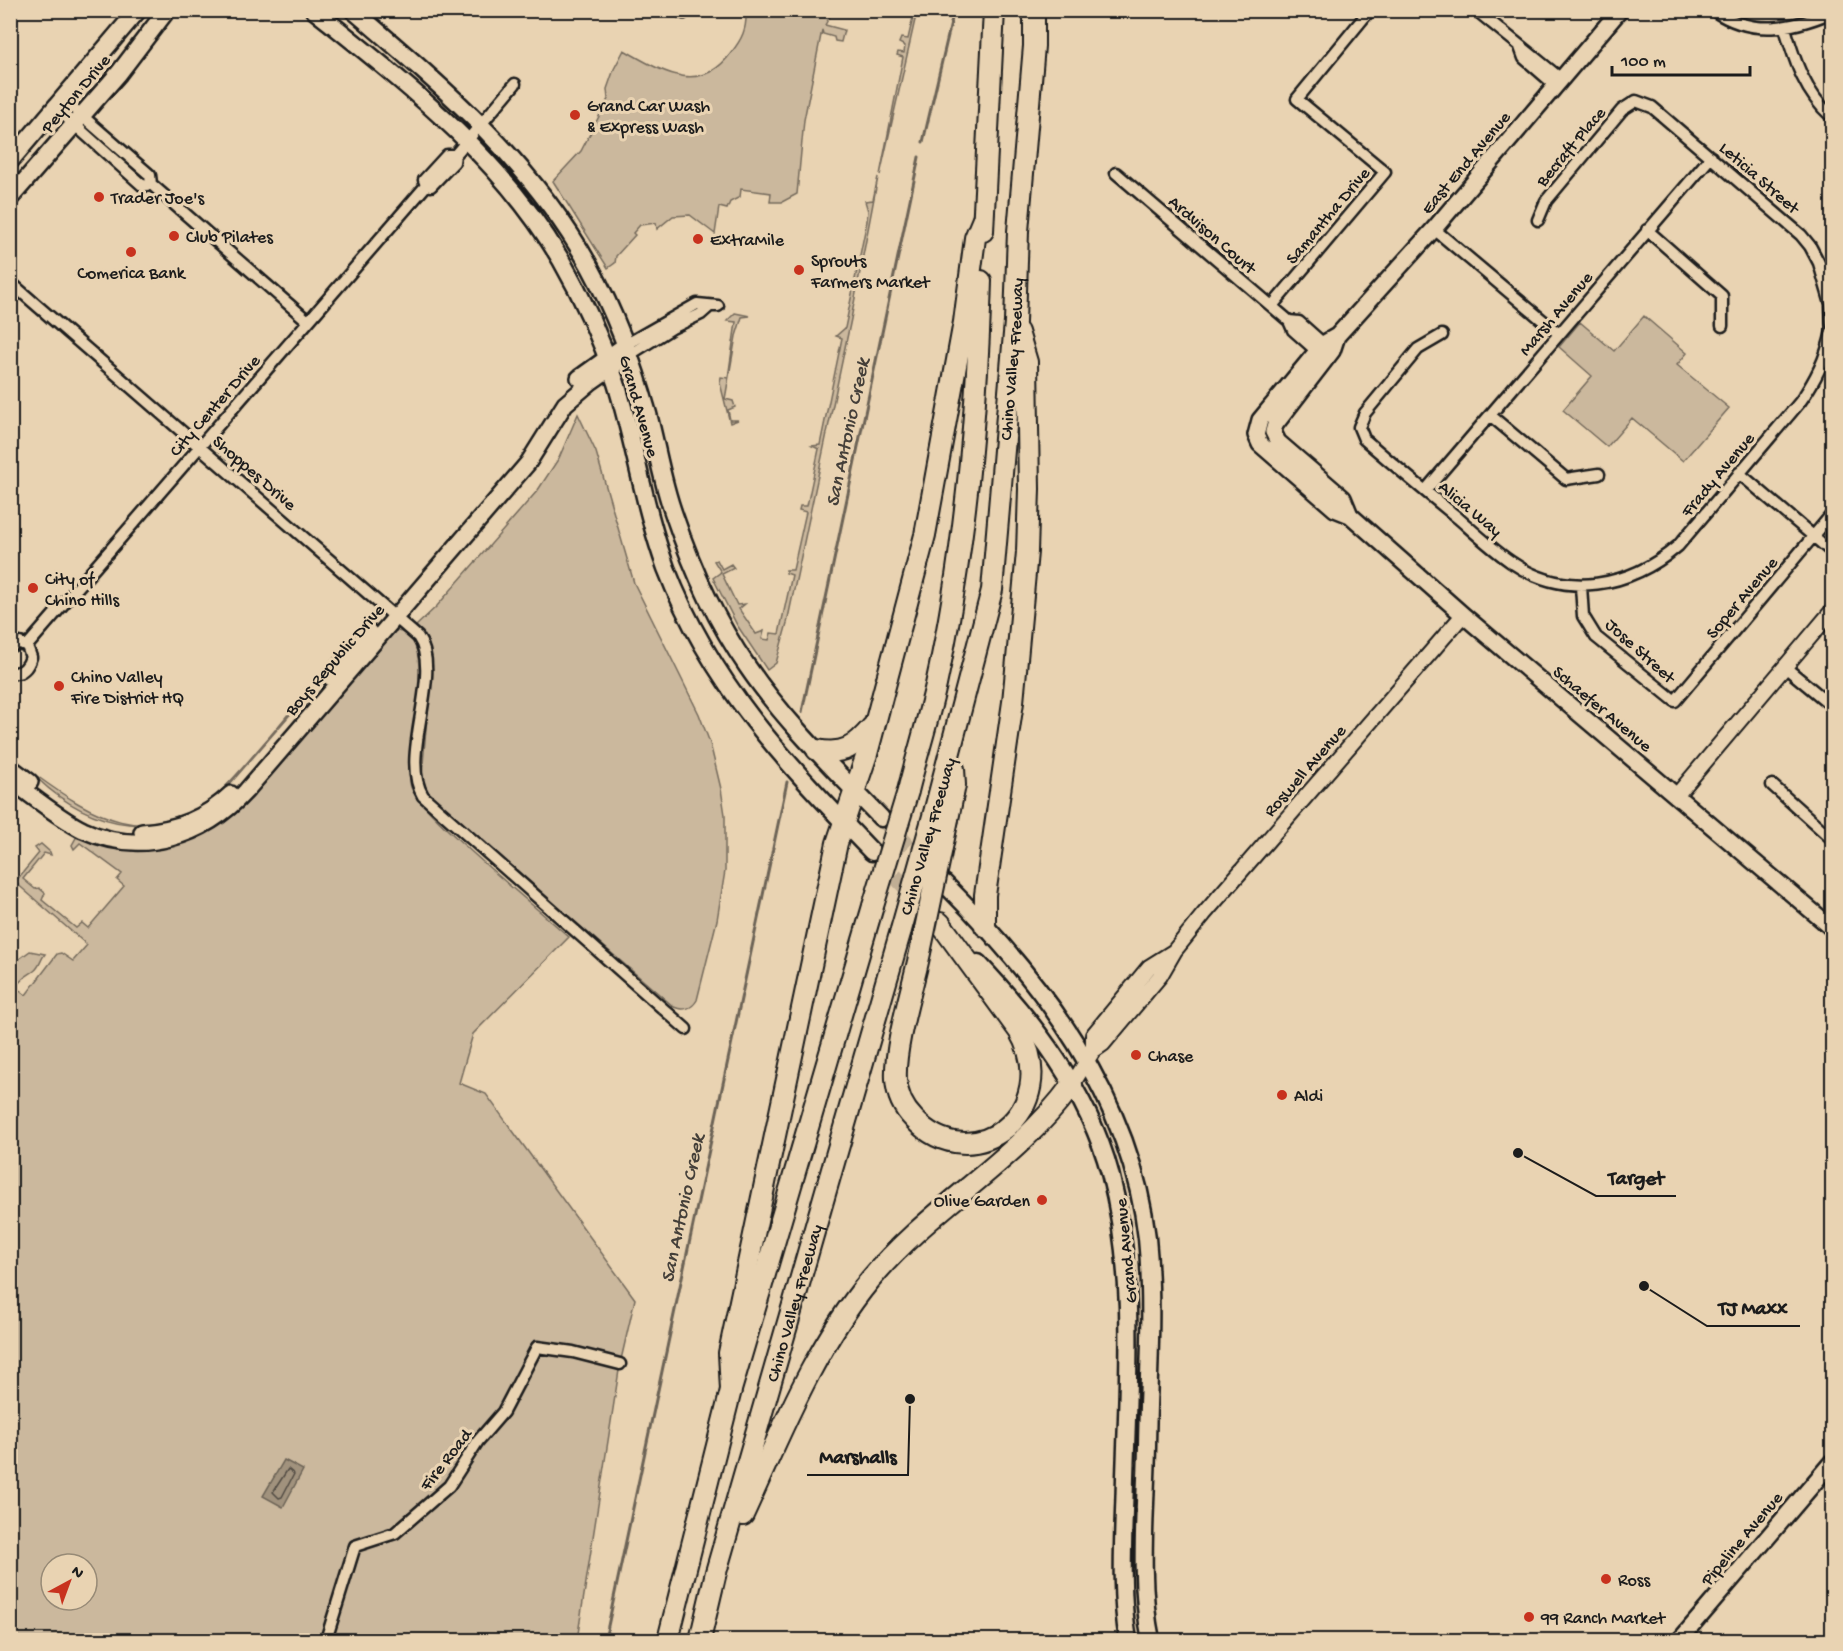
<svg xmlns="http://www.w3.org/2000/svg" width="1843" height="1651" viewBox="0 0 1843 1651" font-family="'Gochi Hand',sans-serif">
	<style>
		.green { fill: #cbb89d; stroke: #746a5c; stroke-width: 1.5; fill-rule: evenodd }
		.water { fill: #a1927d; stroke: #6c6356; stroke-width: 1.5 }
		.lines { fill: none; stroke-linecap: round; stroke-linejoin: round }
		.shore { stroke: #514b43; stroke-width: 1.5 }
		.stream { stroke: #6c6356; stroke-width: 3 }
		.primary-tunnel { stroke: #c0ae94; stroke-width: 16; stroke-dasharray: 16 8; stroke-linecap: butt }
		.minor-casing { stroke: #1c1c1c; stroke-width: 15 }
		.tertiary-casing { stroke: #1c1c1c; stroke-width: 18 }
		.secondary-casing { stroke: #1c1c1c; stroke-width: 20 }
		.primary-casing { stroke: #1c1c1c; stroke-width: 21 }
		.motorway-casing { stroke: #1c1c1c; stroke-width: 24 }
		.minor { stroke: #e9d3b2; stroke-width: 10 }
		.tertiary { stroke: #e9d3b2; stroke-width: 14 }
		.secondary { stroke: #e9d3b2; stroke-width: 15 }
		.primary { stroke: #e9d3b2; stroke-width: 16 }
		.motorway { stroke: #e9d3b2; stroke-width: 20 }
		.motorway-bridge-casing { stroke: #1c1c1c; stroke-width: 24; stroke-linecap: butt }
		.motorway-bridge { stroke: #e9d3b2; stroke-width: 20 }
		.poi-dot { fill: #c8321e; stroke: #e9d3b2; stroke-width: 2 }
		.labels { text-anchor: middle; stroke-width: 6; stroke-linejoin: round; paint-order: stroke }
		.street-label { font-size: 18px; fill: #1c1c1c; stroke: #e9d3b2 }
		.poi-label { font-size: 18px; fill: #1c1c1c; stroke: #e9d3b2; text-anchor: start }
		.water-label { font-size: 20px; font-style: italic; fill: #443f39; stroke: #e9d3b2 }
		.leader { fill: none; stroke: #1c1c1c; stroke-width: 2 }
		.callout-dot { fill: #1c1c1c; stroke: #e9d3b2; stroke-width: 2 }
		.callout-label { font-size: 20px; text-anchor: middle; font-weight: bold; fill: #1c1c1c; stroke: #e9d3b2; stroke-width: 6; stroke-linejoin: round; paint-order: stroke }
	</style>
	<rect width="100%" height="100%" fill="#e9d3b2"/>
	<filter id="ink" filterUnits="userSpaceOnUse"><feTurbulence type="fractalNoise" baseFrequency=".0167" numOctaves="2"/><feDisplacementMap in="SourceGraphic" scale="12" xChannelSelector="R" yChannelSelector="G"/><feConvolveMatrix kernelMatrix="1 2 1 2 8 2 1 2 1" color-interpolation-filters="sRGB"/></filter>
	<g filter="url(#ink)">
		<path class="green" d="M746,11H833L825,25L844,30L841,42L835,41L834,37L823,34L822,30L804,120L797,194L782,202H770L771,193L741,189L740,197L730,202L727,209L719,207L715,234L690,215L673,216L657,229L656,223L640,225L633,233L635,235L616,256L615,263L608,268L553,181L581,151L608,99L607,89L614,69L624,50C660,70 699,97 731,53C742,39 747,29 746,11Z
			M917,11L880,175L903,57L897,55L898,52L904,53L905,46L899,43L901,38L908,39L914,13Z
			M878,177L851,319L787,623L776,663L767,670L737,625L713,578L721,572L714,561L717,560L722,569L731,564L734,568L722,574L737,605L745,604L739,609L756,634L764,631L762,639L769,640L771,633L779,634L792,575L786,573V570H793L806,512L799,510L800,506H807L819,449L812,446L820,445L842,338L836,336L845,328L867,221L868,211L865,201L873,200Z
			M735,313L750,316L742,317L736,336L725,399L733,401L735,407L728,410L730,420H738L730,423L720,383L721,377L728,378L736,322L727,321Z
			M1644,316L1687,353L1677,365L1729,408L1683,461L1632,418L1607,447L1563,410L1592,376L1559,347L1580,322L1614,351Z
			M578,414L596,452L634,583L699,714L710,743L721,789L725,815V871L717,920L697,1000C692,1009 683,1011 674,1007L442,807L427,792L422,776L432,658L428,642L416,626L437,606L538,490L559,458Z
			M368,620L370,622L223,792C166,845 90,829 38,779L37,776C90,815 149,850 211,800C233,782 251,757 270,736C302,697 335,659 368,620Z
			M397,631C443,637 402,753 411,787C419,812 542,912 569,937L473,1034L459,1083L486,1094L635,1299L620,1364L577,1640H11V965L30,951L45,954C40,960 40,967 34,971C28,975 21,978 16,987L26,995L57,954L61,953L73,961L87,945L15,882L39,853L35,848L41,844L50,852L51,855L44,853L23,879L35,889L39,888L45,893L42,900L76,928L82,923L88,928L124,886L117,880L122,874L80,843L74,849L72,845L77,836C88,833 103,837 114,838C172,844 195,850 240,807L391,632ZM51,1564H87V1600H51Z"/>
		<path class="water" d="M284,1460L303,1470L283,1507L263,1496Z"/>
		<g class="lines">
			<path class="shore" d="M288,1469L294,1474L282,1497L279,1498L273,1492Z"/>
			<path class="stream" d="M923,142L954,10
				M802,712L919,157
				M605,1640L787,782"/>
			<path class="primary-tunnel" d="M881,818L929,867
				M878,859L936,918"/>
			<g class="minor-casing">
				<path id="minor" d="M677,10L684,13
					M1476,10L1561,79
					M1713,10C1752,37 1792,29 1832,12
					M1785,28C1795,62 1805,93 1832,117
					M1520,47L1524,58L1555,85
					M64,100L150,175L151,184L308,321
					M56,108L143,186L151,184
					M1116,173L1289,321L1293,330L1321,355
					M426,185L431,186L454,162L455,155L515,84
					M1538,220L1546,201L1622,110L1636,101L1652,107L1801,235L1810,246L1819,263L1831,304L1832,324
					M1434,229L1559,334
					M1647,230L1722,296V326
					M10,282L418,637C444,674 398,756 423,796L686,1029
					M1272,306L1385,172L1297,99L1370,10
					M1289,321L1299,322L1327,347
					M1442,335L1418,349L1365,413L1359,427L1364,439C1395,466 1426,492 1458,518C1475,533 1492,549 1511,562C1566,600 1630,587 1678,546L1800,402C1816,379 1826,359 1832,331
					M625,345L697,304L718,306
					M629,355L672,328L701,314L710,306
					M1490,415L1566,479L1599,474
					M1739,473L1832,552
					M1425,491L1711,157
					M1581,586L1583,616L1596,637L1675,701L1832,514
					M10,646L20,643L27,646L31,657C28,667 22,675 10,673
					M27,646L424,188L426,185L424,180L447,155H455
					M1785,667L1832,706
					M1772,785L1832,839
					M326,1640L355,1546L395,1533L449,1486L478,1441L503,1412L537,1347L573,1352L620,1364"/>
			</g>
			<g class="tertiary-casing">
				<path id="tertiary" d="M1676,796L1832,611
					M1093,1051V1035L1149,967L1173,952
					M1072,1085L1093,1051L1103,1044L1160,976L1175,950L1204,914L1463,615"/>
			</g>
			<g class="secondary-casing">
				<path id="secondary" d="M1620,10L1434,229L1337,336L1323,344L1260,420L1256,435L1260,444L1335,509L1350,515L1463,615L1832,928
					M1337,336L1332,351L1275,425L1273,432L1278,442L1343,498L1350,515
					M579,378L625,345
					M330,677L369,632
					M10,767L30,782
					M10,780C34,797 57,817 83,830C142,857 204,837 246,791L528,463L565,404L592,381L629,355
					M142,832C176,830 207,817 231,794
					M1680,1640L1832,1462"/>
			</g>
			<g class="primary-casing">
				<path id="primary" d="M314,10C406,84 500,156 561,260C583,298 602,341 616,383C635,444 644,508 666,568C711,685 787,764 872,852
					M353,10C443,87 532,162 590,267C615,313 634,364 648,414C657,448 662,482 674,515C692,568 715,620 747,666C785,722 835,770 881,818
					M10,161L138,10
					M10,198L119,73L167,10
					M944,883C1041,980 1131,1096 1147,1238C1154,1307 1148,1377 1147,1446C1146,1509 1138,1578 1151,1640
					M978,963C1035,1023 1088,1092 1110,1173C1136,1272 1128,1376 1125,1477C1124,1531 1119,1587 1128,1640"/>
			</g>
			<g class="motorway-casing">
				<g id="motorway">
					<path d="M983,231L994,10"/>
					<path d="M817,750C844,755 855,747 872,727"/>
					<path d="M908,791C917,755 928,720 936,685C965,553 977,416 981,281"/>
					<path id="s1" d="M935,809L992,590L1015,322L1018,231L1034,46V10"/>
					<path d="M948,819L955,785L954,769"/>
					<path d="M985,926V895L1013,702L1027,552L1029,489L1027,362L1018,332"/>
					<path d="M921,948C914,984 894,1044 896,1079C897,1095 903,1108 914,1119C973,1182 1065,1109 1019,1031L940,923"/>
					<path d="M731,1390L729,1353L837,843L867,754L925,535L964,322L975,238L983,219"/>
					<path d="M743,1515C780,1435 813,1349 870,1280C930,1207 1014,1164 1072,1085"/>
					<path d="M668,1640L731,1390L873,906"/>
					<path id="s2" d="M700,1640L716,1572L901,930"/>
				</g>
			</g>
			<use href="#minor" class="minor"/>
			<use href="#tertiary" class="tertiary"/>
			<use href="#secondary" class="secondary"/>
			<use href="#primary" class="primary"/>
			<use href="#motorway" class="motorway"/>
			<g class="motorway-bridge-casing">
				<path id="motorway-bridge" d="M873,906L908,791
					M901,930L935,809
					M921,948L948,819"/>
			</g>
			<use href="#motorway-bridge" class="motorway-bridge"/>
		</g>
	</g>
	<g class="poi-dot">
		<circle cx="575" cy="115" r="6"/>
		<circle cx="99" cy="197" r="6"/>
		<circle cx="174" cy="236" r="6"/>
		<circle cx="698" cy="239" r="6"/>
		<circle cx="131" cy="252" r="6"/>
		<circle cx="799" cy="270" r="6"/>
		<circle cx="33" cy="588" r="6"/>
		<circle cx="59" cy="686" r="6"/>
		<circle cx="1136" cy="1055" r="6"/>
		<circle cx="1282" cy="1095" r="6"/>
		<circle cx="1042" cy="1200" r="6"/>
		<circle cx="1606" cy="1579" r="6"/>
		<circle cx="1529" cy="1617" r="6"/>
	</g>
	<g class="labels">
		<g class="street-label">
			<text transform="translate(75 93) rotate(-50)" y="6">Peyton Drive</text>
			<text transform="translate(1570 146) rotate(-50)" y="6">Becraft Place</text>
			<text transform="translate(1465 162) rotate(-50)" y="6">East End Avenue</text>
			<text transform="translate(1760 177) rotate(41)" y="6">Leticia Street</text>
			<text transform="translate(1327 215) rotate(-50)" y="6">Samantha Drive</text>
			<text transform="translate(1213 234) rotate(41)" y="6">Ardvison Court</text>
			<text transform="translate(1555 313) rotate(-50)" y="6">Marsh Avenue</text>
			<text dy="6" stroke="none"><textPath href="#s1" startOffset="458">Chino Valley Freeway</textPath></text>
			<text transform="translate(214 405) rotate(-49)" y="6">City Center Drive</text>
			<text transform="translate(640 406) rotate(74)" y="6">Grand Avenue</text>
			<text transform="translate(255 472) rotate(41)" y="6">Shoppes Drive</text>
			<text transform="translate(1717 474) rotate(-50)" y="6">Frady Avenue</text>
			<text transform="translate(1471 508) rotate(40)" y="6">Alicia Way</text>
			<text transform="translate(1741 597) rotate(-50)" y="6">Soper Avenue</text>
			<text transform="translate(1641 650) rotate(42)" y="6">Jose Street</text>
			<text transform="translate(334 659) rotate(-49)" y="6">Boys Republic Drive</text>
			<text transform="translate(1603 708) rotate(40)" y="6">Schaefer Avenue</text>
			<text transform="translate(1304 770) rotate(-49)" y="6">Roswell Avenue</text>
			<text transform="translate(927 836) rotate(-74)" y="6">Chino Valley Freeway</text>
			<text transform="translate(1125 1251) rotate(-96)" y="6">Grand Avenue</text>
			<text dy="6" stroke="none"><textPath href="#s2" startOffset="350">Chino Valley Freeway</textPath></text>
			<text transform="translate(445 1459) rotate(-52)" y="6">Fire Road</text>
			<text transform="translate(1741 1538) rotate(-50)" y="6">Pipeline Avenue</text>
		</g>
		<g class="poi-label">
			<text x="587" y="111">Grand Car Wash<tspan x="587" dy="21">&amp; Express Wash</tspan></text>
			<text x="111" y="203">Trader Joe's</text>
			<text x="186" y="242">Club Pilates</text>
			<text x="710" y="245">ExtraMile</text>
			<text x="811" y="266">Sprouts<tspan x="811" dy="21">Farmers Market</tspan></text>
			<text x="131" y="278" text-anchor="middle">Comerica Bank</text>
			<text x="45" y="584">City of<tspan x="45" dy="21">Chino Hills</tspan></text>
			<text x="71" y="682">Chino Valley<tspan x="71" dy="21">Fire District HQ</tspan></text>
			<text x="1148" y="1061">Chase</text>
			<text x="1294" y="1101">Aldi</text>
			<text x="1030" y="1206" text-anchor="end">Olive Garden</text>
			<text x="1618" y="1585">Ross</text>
			<text x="1541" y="1623">99 Ranch Market</text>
		</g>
		<g class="water-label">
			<text transform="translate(846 432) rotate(-78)" y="7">San Antonio Creek</text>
			<text transform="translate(681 1208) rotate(-78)" y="7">San Antonio Creek</text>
		</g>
	</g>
	<path class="leader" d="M1518 1153L1596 1196H1676M1644 1286L1707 1326H1800M910 1399L908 1475H807"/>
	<g class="callout-dot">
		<circle cx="1518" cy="1153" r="6"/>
		<circle cx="1644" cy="1286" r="6"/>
		<circle cx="910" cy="1399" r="6"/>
	</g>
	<g class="callout-label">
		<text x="1636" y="1184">Target</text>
		<text x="1753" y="1314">TJ Maxx</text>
		<text x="858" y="1463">Marshalls</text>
	</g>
	<rect width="1843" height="1651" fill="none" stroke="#e9d3b2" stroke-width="36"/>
	<rect x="18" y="18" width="1807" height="1615" fill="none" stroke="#1c1c1c" stroke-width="2" filter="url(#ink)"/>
	<g transform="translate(69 1582) rotate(41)"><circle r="28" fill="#e9d3b2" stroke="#978a76" stroke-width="1.5"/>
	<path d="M0-4.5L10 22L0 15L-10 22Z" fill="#c8321e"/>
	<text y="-9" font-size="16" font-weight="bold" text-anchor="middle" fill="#1c1c1c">N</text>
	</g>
	<path d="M1612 66v9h138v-9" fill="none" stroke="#1c1c1c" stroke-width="3"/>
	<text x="1621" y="66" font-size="18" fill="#1c1c1c" stroke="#e9d3b2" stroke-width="4.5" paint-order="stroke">100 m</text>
</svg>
